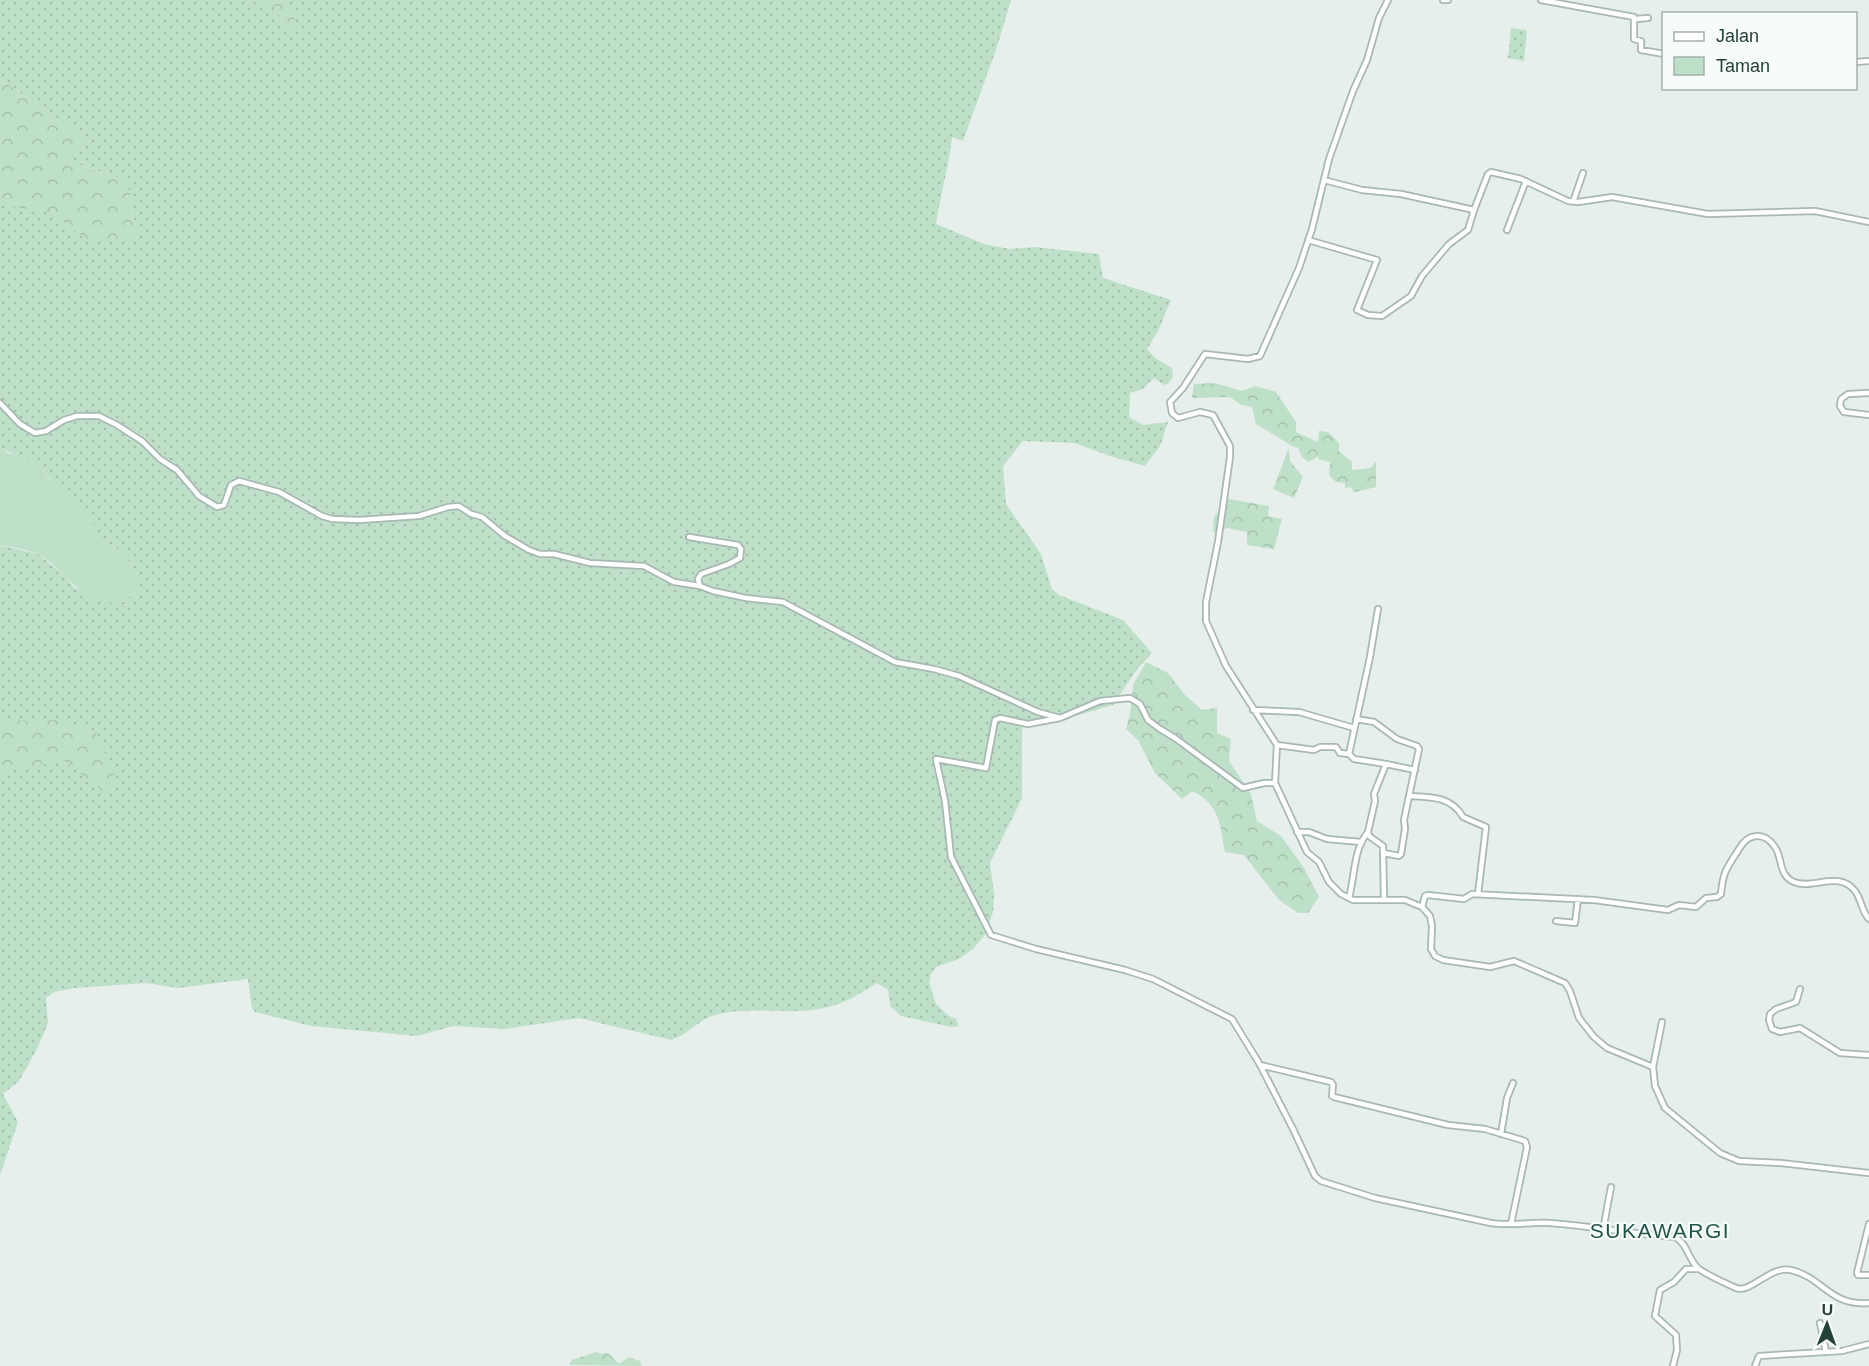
<svg xmlns="http://www.w3.org/2000/svg" width="1869" height="1366" viewBox="0 0 1869 1366" font-family="Helvetica,sans-serif">
	<style>
		.grass { fill: url(#grass-dots) }
		.forest { fill: url(#forest-crowns) }
		.green { fill: #bfe0c8 }
		.lines { fill: none; stroke-linecap: round; stroke-linejoin: round }
		.street-casing { stroke: #a8b8b2; stroke-width: 8 }
		.street { stroke: #fff; stroke-width: 4.5 }
		.labels { text-anchor: middle; stroke-width: 4.5; stroke-linejoin: round; paint-order: stroke }
		.quarter-label { font-size: 21px; letter-spacing: 1.5px; fill: #1f5548; stroke: #f7fbf9 }
	</style>
	<defs>
		<pattern id="grass-dots" width="8" height="8" patternUnits="userSpaceOnUse" patternTransform="scale(1.5)"><rect width="8" height="8" fill="#bfe0c8"/><path d="M2 2h.1M6 6h.1" fill="none" stroke="#a4c1ad" stroke-width="1.8" stroke-linecap="round"/></pattern>
		<pattern id="forest-crowns" width="20" height="18" patternUnits="userSpaceOnUse" patternTransform="scale(1.5)"><rect width="20" height="18" fill="#bfe0c8"/><path d="M2 6a3 3 0 1 1 6 0M12 15a3 3 0 1 1 6 0" fill="none" stroke="#a4c1ad"/></pattern>
	</defs>
	<rect width="100%" height="100%" fill="#e6efeb"/>
	<path class="grass" d="M0,0H249L273,8L291,29L296,20L281,0H1011L997,47L963,141L952,137C949,167 940,195 936,224L984,244L1009,249L1035,247L1099,254L1103,278L1171,300L1158,331L1147,349L1155,358L1172,368L1173,377L1168,384L1164,385L1154,378L1143,389L1130,393L1129,417L1143,425L1168,422L1160,446L1145,466L1107,455L1075,443L1023,441L1003,466L1006,504L1041,554L1052,589L1059,595L1123,620L1152,653L1137,669L1113,705L1079,715L1024,722L1022,732V798L990,863L994,894L993,912L985,935L973,949L959,959L936,967L931,974L929,982L936,1004L949,1016L956,1019L959,1026L951,1027L901,1016L890,1006L888,990L877,983C866,990 853,998 841,1003C801,1019 756,1004 715,1015C699,1019 688,1035 671,1040L579,1018L505,1029L453,1026L417,1036L311,1026L255,1012L252,1008L248,979L178,988L146,983L75,988L54,992L46,998L48,1023L37,1049L19,1081L3,1094L18,1122L0,1175V545L38,554L64,575L75,588L122,602L136,592V576L125,553L99,541C88,510 79,512 59,490C52,482 46,472 37,465C26,456 11,456 0,446V205C15,206 44,208 56,216C67,223 76,232 87,239L132,219L133,203L119,178L68,161L90,141L0,79Z
		M1511,28L1527,30L1524,61L1508,58Z"/>
	<path class="forest" d="M249,0H281L296,20L303,34L291,29L273,8Z
		M0,79L90,141L69,161C81,165 115,179 125,177L133,203L132,219L141,231L135,237L99,241L87,239L76,232L55,215L46,212L0,205Z
		M1215,383L1242,391L1255,386L1276,392L1296,422V432L1318,442L1319,431L1328,432L1339,443V451L1352,462V470L1371,468L1376,461V487L1354,492L1350,487L1345,488V483L1336,482L1329,475L1330,462L1318,459L1319,456L1308,462L1302,457L1298,448L1292,446L1256,424L1252,407L1241,405L1230,397L1192,398L1194,384Z
		M1289,448L1290,461L1303,477L1294,498L1273,489Z
		M1229,499L1269,506L1268,516L1282,519L1274,549L1247,545V532L1227,528L1213,533L1214,517Z
		M1146,662L1168,673L1185,695L1202,710L1217,708V733L1231,739L1229,761L1251,794L1257,821L1281,836L1304,868L1319,897L1308,913H1298L1279,900L1244,855L1225,852C1220,825 1220,804 1192,791L1182,799L1155,773L1138,740L1126,729L1130,714L1133,685Z
		M62,720L96,732L116,779L106,794L62,759L0,773V721Z
		M596,1352L602,1354L608,1353L619,1364L629,1357L640,1361L642,1366L569,1365L572,1360Z"/>
	<path class="green" d="M0,446L8,453L25,457L38,465L59,490L84,511L93,524L99,541L125,553L136,576V592C131,595 126,601 120,602C82,609 66,568 37,554C26,549 12,547 0,545Z"/>
	<g class="lines">
		<g class="street-casing">
			<path id="street" d="M1443,0H1448
				M1541,0L1634,17V39L1641,41V50L1664,54
				M1636,19L1648,18
				M1856,62L1869,61
				M1324,180L1362,190L1401,194L1474,210L1488,174L1491,172L1521,179L1568,201L1578,202L1612,197L1708,214L1815,211L1869,222
				M1573,202L1583,173
				M1507,230L1526,181
				M1308,240L1377,260L1357,310L1368,315L1382,316L1411,296L1422,276L1449,244L1468,230L1474,210
				M1869,393L1848,394L1841,399L1840,406L1844,412L1869,415
				M0,403L20,424L35,433L46,431L64,420L77,416H99L117,425L142,441L160,459L177,470L199,496L217,507L224,505L231,485L239,481L279,492L322,516L333,519L359,520L419,516L448,507L459,506L471,514L482,517L505,536L529,550L540,554H554L590,563L644,566L674,582L700,586L713,591L746,598L783,602L895,662L934,669L959,676L1038,712L1060,718L1100,701L1130,698L1140,704L1148,720L1160,729L1175,738L1243,788L1264,783H1275L1307,852L1319,862L1329,882L1341,894L1353,900H1405L1422,907L1430,916L1432,926L1431,949L1435,956L1443,960L1490,967L1514,961L1565,983L1570,991L1579,1018L1594,1037L1607,1048L1653,1067L1655,1086L1665,1108L1720,1153L1739,1161L1781,1163L1869,1173
				M689,537L738,545L741,549L740,558L729,564L701,574L698,579L700,586
				M1378,609L1370,657L1349,754L1354,759L1386,764L1374,794L1375,801L1368,832L1369,836L1383,846L1384,900
				M1253,710L1299,712L1354,728
				M1060,718L1028,724L1000,718L995,720L986,768L936,759L945,801L951,857L991,935L1036,949L1125,970L1153,979L1232,1019L1259,1063L1293,1129L1315,1176L1321,1181L1375,1198L1491,1223C1510,1226 1530,1222 1550,1223C1592,1226 1633,1234 1675,1237C1688,1244 1688,1260 1699,1269C1706,1274 1727,1284 1736,1288C1750,1294 1771,1265 1791,1270C1824,1278 1829,1306 1869,1303
				M1356,719L1374,722L1397,739L1417,746L1419,749L1404,820L1405,829L1401,854L1399,856L1384,853
				M1277,745L1314,750L1320,747H1336L1340,753L1349,754
				M1386,764L1415,770
				M1275,783L1277,745L1226,666L1206,621V602L1218,542L1230,457V446L1213,415L1200,412L1178,418L1172,413L1170,402L1183,388L1205,354L1248,359L1260,356L1299,268L1312,229L1329,159L1353,91L1367,60L1379,18L1388,0
				M1409,796C1430,797 1451,796 1463,817L1486,827L1478,894
				M1297,832H1309L1327,839L1361,842
				M1349,898C1355,876 1353,850 1368,832
				M1422,907L1425,896L1428,895L1464,899L1472,894L1594,900L1668,910L1679,905L1696,907L1706,898L1717,897L1721,894C1723,871 1727,868 1739,849C1748,833 1764,831 1775,847C1783,859 1778,875 1794,882C1813,890 1839,870 1855,891C1862,900 1861,911 1869,919
				M1556,921L1575,923L1578,899
				M1800,989L1796,1002L1776,1009L1770,1014L1769,1020L1772,1029L1780,1032L1800,1028L1840,1053L1869,1055
				M1260,1065L1331,1082L1333,1085L1332,1096L1334,1097L1448,1125L1485,1129L1525,1141L1527,1147L1511,1224
				M1653,1067L1662,1022
				M1501,1134L1507,1098L1513,1083
				M1869,1224L1857,1273L1858,1275H1869
				M1603,1230L1611,1187
				M1820,1323L1826,1352
				M1673,1366L1677,1350L1676,1335L1655,1316L1660,1290L1674,1282L1686,1269H1698
				M1755,1366L1759,1356L1842,1351L1869,1344"/>
		</g>
		<use href="#street" class="street"/>
	</g>
	<g class="labels">
		<g class="quarter-label">
			<text x="1660" y="1238">SUKAWARGI</text>
		</g>
	</g>
	<rect x="1662" y="12" width="195" height="78" fill="#f7fbf9" stroke="#a3b1ad" stroke-width="1.5"/>
	<rect x="1674" y="32" width="30" height="9" fill="#ffffff" stroke="#a3b1ad" stroke-width="1.5"/>
	<text x="1716" y="42" font-size="18" fill="#24423a">Jalan</text>
	<rect x="1674" y="57" width="30" height="18" fill="#bfe0c8" stroke="#a3b1ad" stroke-width="1.5"/>
	<text x="1716" y="72" font-size="18" fill="#24423a">Taman</text>
	<g transform="translate(1827 1324) rotate(1)" stroke="#f7fbf9" stroke-width="4.5" paint-order="stroke">
	<path d="M0-4.5L10 22L0 15L-10 22Z" fill="#24423a"/>
	<text y="-9" font-size="16" font-weight="bold" text-anchor="middle" fill="#24423a">U</text>
	</g>
</svg>
